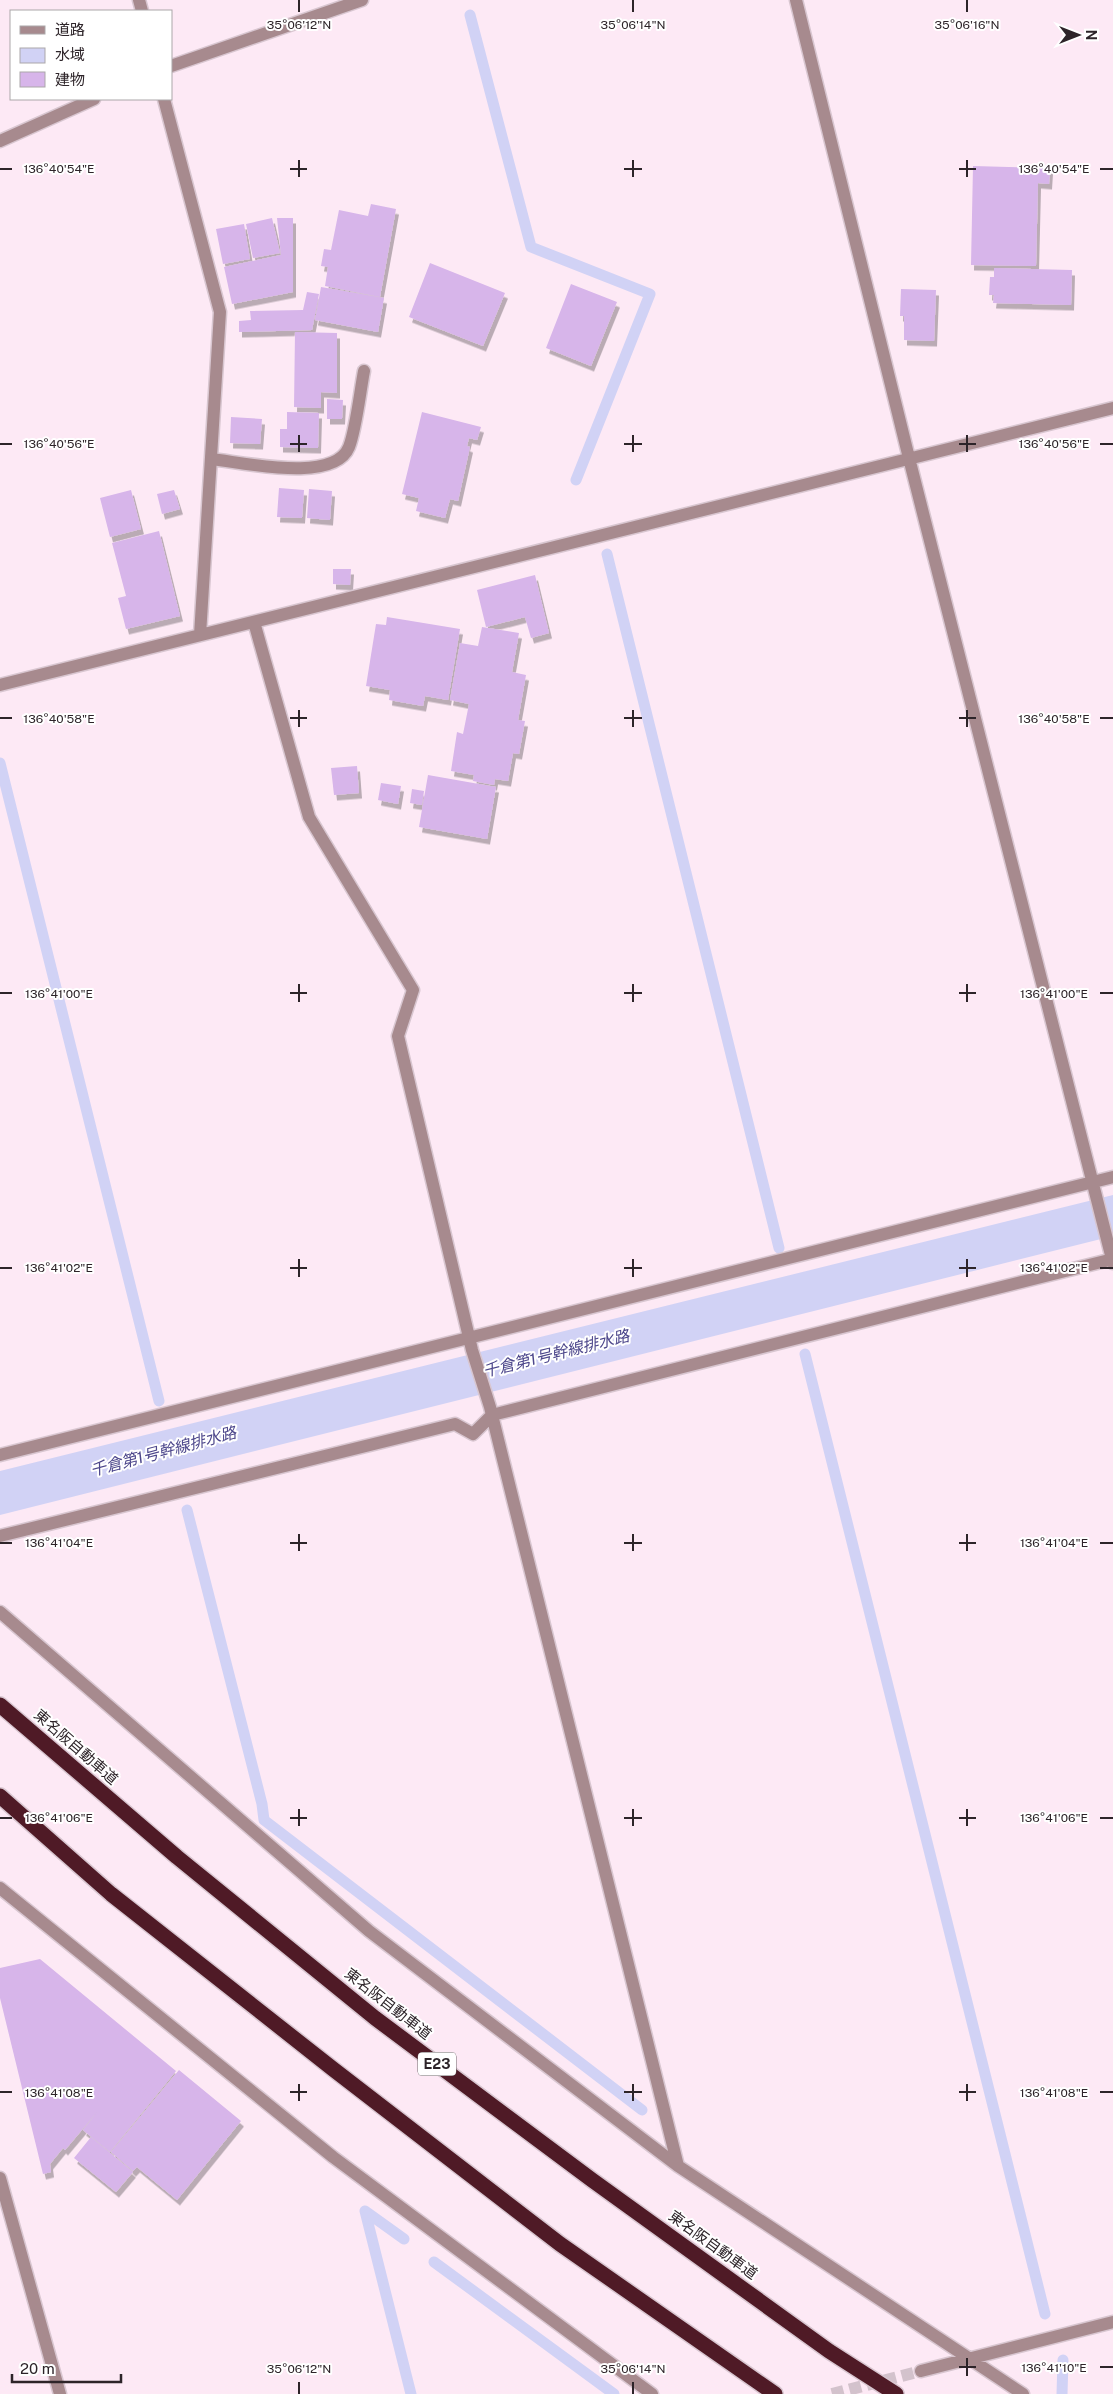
<svg xmlns="http://www.w3.org/2000/svg" width="1113" height="2394" viewBox="0 0 1113 2394" font-family="'Public Sans','Noto Sans JP',sans-serif">
	<style>
		.water { fill: #d1d2f5 }
		.lines { fill: none; stroke-linecap: round; stroke-linejoin: round }
		.stream { stroke: #d1d2f5; stroke-width: 11 }
		.building { fill: #d7b5ea; filter: url(#shadow) }
		.minor-tunnel { stroke: #d3c2cc; stroke-width: 12; stroke-dasharray: 12 6; stroke-linecap: butt }
		.minor-casing { stroke: #d8c6d0; stroke-width: 15 }
		.highway-casing { stroke: #d8c6d0; stroke-width: 18 }
		.minor { stroke: #a78a8e; stroke-width: 12 }
		.highway { stroke: #4f1a26; stroke-width: 15 }
		.ticks { fill: none; stroke: #2d2429; stroke-width: 2 }
		.labels { text-anchor: middle; stroke-width: 4; stroke-linejoin: round; paint-order: stroke }
		.shield { fill: #fff; stroke: #6c6669; stroke-width: 1 }
		.shield-label { font-size: 14px; font-weight: bold; fill: #2d2429 }
		.street-label { font-size: 15px; fill: #2d2429; stroke: #fff }
		.water-label { font-size: 16px; font-style: italic; fill: #4c468b; stroke: #fff }
		.ticks-label { font-size: 12px; text-anchor: middle; fill: #2d2429; stroke: #fff; stroke-width: 4; stroke-linejoin: round; paint-order: stroke }
	</style>
	<defs>
		<filter id="shadow"><feDropShadow dx="3" dy="5.5" stdDeviation="0" flood-color="#0004"/></filter>
	</defs>
	<rect width="100%" height="100%" fill="#fde9f5"/>
	<path class="water" d="M1113,1195V1236L0,1515V1471Z"/>
	<g class="lines">
		<path class="stream" d="M470,15L531,247L650,294L576,480
			M607,554L779,1248
			M0,763L159,1401
			M805,1354L1045,2314
			M187,1510L262,1804L264,1820L642,2110
			M365,2211L411,2394
			M365,2211L404,2239
			M434,2262L614,2394
			M1062,2394L1063,2360"/>
	</g>
	<path class="building" d="M973,166L1050,168L1049,184L1038,183L1036,266L971,265Z
		M371,204L396,209L380,297L325,286L328,267L321,266L324,249L331,250L339,210L368,216Z
		M272,218L280,253L253,258L246,224Z
		M277,218H293V292L232,304L224,267L281,255Z
		M244,224L250,259L223,264L216,229Z
		M430,263L505,293L483,346L409,317Z
		M994,268L1072,270L1071,305L993,303L994,295H989L990,277H994Z
		M571,284L617,302L591,366L546,348Z
		M321,287L384,298L378,332L315,320Z
		M901,289L936,290L934,341L904,340V316H900Z
		M307,292L319,294L312,330L239,332V321L251,320L250,311L303,310Z
		M295,332L337,333V393L321,392V408L294,407Z
		M327,399L343,400L342,419H327Z
		M287,412L319,413L318,448L280,447V429H287Z
		M422,412L481,427L477,440L469,438L467,446L470,447L458,501L450,499L445,518L416,511L419,498L402,494Z
		M231,417L262,419L260,444L230,443Z
		M279,488L304,490L302,518L277,517Z
		M309,489L332,491L330,520L307,518Z
		M131,490L141,529L110,537L100,498Z
		M174,490L180,509L162,514L157,494Z
		M159,531L180,616L126,629L118,598L126,596L112,543Z
		M333,569H351L350,585L333,584Z
		M535,575L549,633L531,638L525,617L486,627L477,590Z
		M387,617L460,629L448,700L425,696L423,706L389,700L390,690L366,686L376,624L386,625Z
		M482,627L519,633L512,672L526,675L518,720L525,721L519,754L513,753L508,781L495,779L494,785L473,781L474,775L451,771L457,732L463,734L469,704L450,700L460,643L478,646Z
		M357,766L359,793L334,795L331,768Z
		M428,775L496,787L487,839L419,827Z
		M381,783L401,786L398,804L378,800Z
		M412,789L424,791L422,805L410,803Z
		M40,1959L176,2071L110,2152L83,2130L97,2112L65,2150L63,2148L50,2164L51,2172L43,2174L0,1998V1968Z
		M179,2070L241,2121L177,2200L137,2167L133,2171L111,2152Z
		M91,2137L133,2172L116,2192L74,2158Z"/>
	<g class="lines">
		<path class="minor-tunnel" d="M832,2394L921,2371"/>
		<g class="minor-casing">
			<path id="minor" d="M139,0L142,11
				M796,0L909,458L1113,1263
				M171,66L362,0
				M164,99L220,312L200,635
				M0,141L94,99
				M211,459C242,462 334,484 349,447C356,429 360,392 364,371
				M254,622L309,817L413,990L398,1036L472,1350L490,1407L678,2166
				M0,685L1113,408
				M0,1455L1113,1177
				M0,1536L455,1424L473,1434L492,1415L1113,1259
				M0,1612L369,1931L678,2166L1023,2394
				M0,1888L333,2157L652,2394
				M0,2178L60,2394
				M921,2371L1113,2322"/>
		</g>
		<g class="highway-casing">
			<path id="highway" d="M0,1705L177,1857L375,2018L592,2180L829,2351L896,2394
				M0,1796L111,1894L333,2069L560,2244L775,2394"/>
		</g>
		<use href="#minor" class="minor"/>
		<use href="#highway" class="highway"/>
	</g>
	<path class="ticks" d="M299,0V12M633,0V12M967,0V12M299,160V177M633,160V177M967,160V177M0,169H12M290,169H307M624,169H642M959,169H976M1100,169H1113M299,435V452M633,435V452M967,435V452M0,444H12M290,444H307M624,444H642M959,444H976M1100,444H1113M299,710V727M633,710V727M967,710V727M0,718H12M290,718H307M624,718H642M959,718H976M1100,718H1113M299,984V1002M633,984V1002M967,984V1002M0,993H12M290,993H307M624,993H642M959,993H976M1100,993H1113M299,1259V1277M633,1259V1277M967,1259V1277M0,1268H12M290,1268H307M624,1268H642M959,1268H976M1100,1268H1113M299,1534V1551M633,1534V1551M967,1534V1551M0,1543H12M290,1543H307M624,1543H642M959,1543H976M1100,1543H1113M299,1809V1826M633,1809V1826M967,1809V1826M0,1818H12M290,1818H307M624,1818H642M959,1818H976M1100,1818H1113M299,2084V2101M633,2084V2101M967,2084V2101M0,2092H12M290,2092H307M624,2092H642M959,2092H976M1100,2092H1113M967,2358V2376M959,2367H976M1100,2367H1113M299,2382V2394M633,2382V2394"/>
	<g class="labels">
		<rect class="shield" x="418" y="2052.5" width="38" height="23" rx="4"/>
		<g class="shield-label">
			<text x="437" y="2069">E23</text>
		</g>
		<g class="street-label">
			<text transform="translate(76 1747) rotate(41)" y="5">東名阪自動車道</text>
			<text transform="translate(388 2004) rotate(38)" y="5">東名阪自動車道</text>
			<text transform="translate(713 2245) rotate(36)" y="5">東名阪自動車道</text>
		</g>
		<g class="water-label">
			<text transform="translate(556 1353) rotate(-14)" y="6">千倉第1号幹線排水路</text>
			<text transform="translate(163 1451) rotate(-15)" y="6">千倉第1号幹線排水路</text>
		</g>
	</g>
	<g class="ticks-label">
		<text x="299" y="29">35°06'12"N</text>
		<text x="633" y="29">35°06'14"N</text>
		<text x="967" y="29">35°06'16"N</text>
		<text x="1054" y="173">136°40'54"E</text>
		<text x="59" y="173">136°40'54"E</text>
		<text x="1054" y="448">136°40'56"E</text>
		<text x="59" y="448">136°40'56"E</text>
		<text x="1054" y="723">136°40'58"E</text>
		<text x="59" y="723">136°40'58"E</text>
		<text x="1054" y="998">136°41'00"E</text>
		<text x="59" y="998">136°41'00"E</text>
		<text x="59" y="1272">136°41'02"E</text>
		<text x="1054" y="1272">136°41'02"E</text>
		<text x="1054" y="1547">136°41'04"E</text>
		<text x="59" y="1547">136°41'04"E</text>
		<text x="1054" y="1822">136°41'06"E</text>
		<text x="59" y="1822">136°41'06"E</text>
		<text x="1054" y="2097">136°41'08"E</text>
		<text x="59" y="2097">136°41'08"E</text>
		<text x="1054" y="2372">136°41'10"E</text>
		<text x="299" y="2373">35°06'12"N</text>
		<text x="633" y="2373">35°06'14"N</text>
	</g>
	<rect x="10" y="10" width="162" height="90" fill="#ffffff" stroke="#aba7a9"/>
	<rect x="20" y="26" width="25" height="8" fill="#a78a8e" stroke="#aba7a9"/>
	<text x="55" y="35" font-size="15" fill="#2d2429">道路</text>
	<rect x="20" y="48" width="25" height="15" fill="#d1d2f5" stroke="#aba7a9"/>
	<text x="55" y="60" font-size="15" fill="#2d2429">水域</text>
	<rect x="20" y="72" width="25" height="15" fill="#d7b5ea" stroke="#aba7a9"/>
	<text x="55" y="85" font-size="15" fill="#2d2429">建物</text>
	<g transform="translate(1078 35) rotate(90)" stroke="#ffffff" stroke-width="4" paint-order="stroke">
	<path d="M0-4L9 19L0 12L-9 19Z" fill="#2d2429"/>
	<text y="-8" font-size="14" font-weight="bold" text-anchor="middle" fill="#2d2429">N</text>
	</g>
	<path d="M12 2374v8h109v-8" fill="none" stroke="#2d2429" stroke-width="2.5"/>
	<text x="20" y="2374" font-size="15" fill="#2d2429" stroke="#ffffff" stroke-width="4" paint-order="stroke">20 m</text>
</svg>
